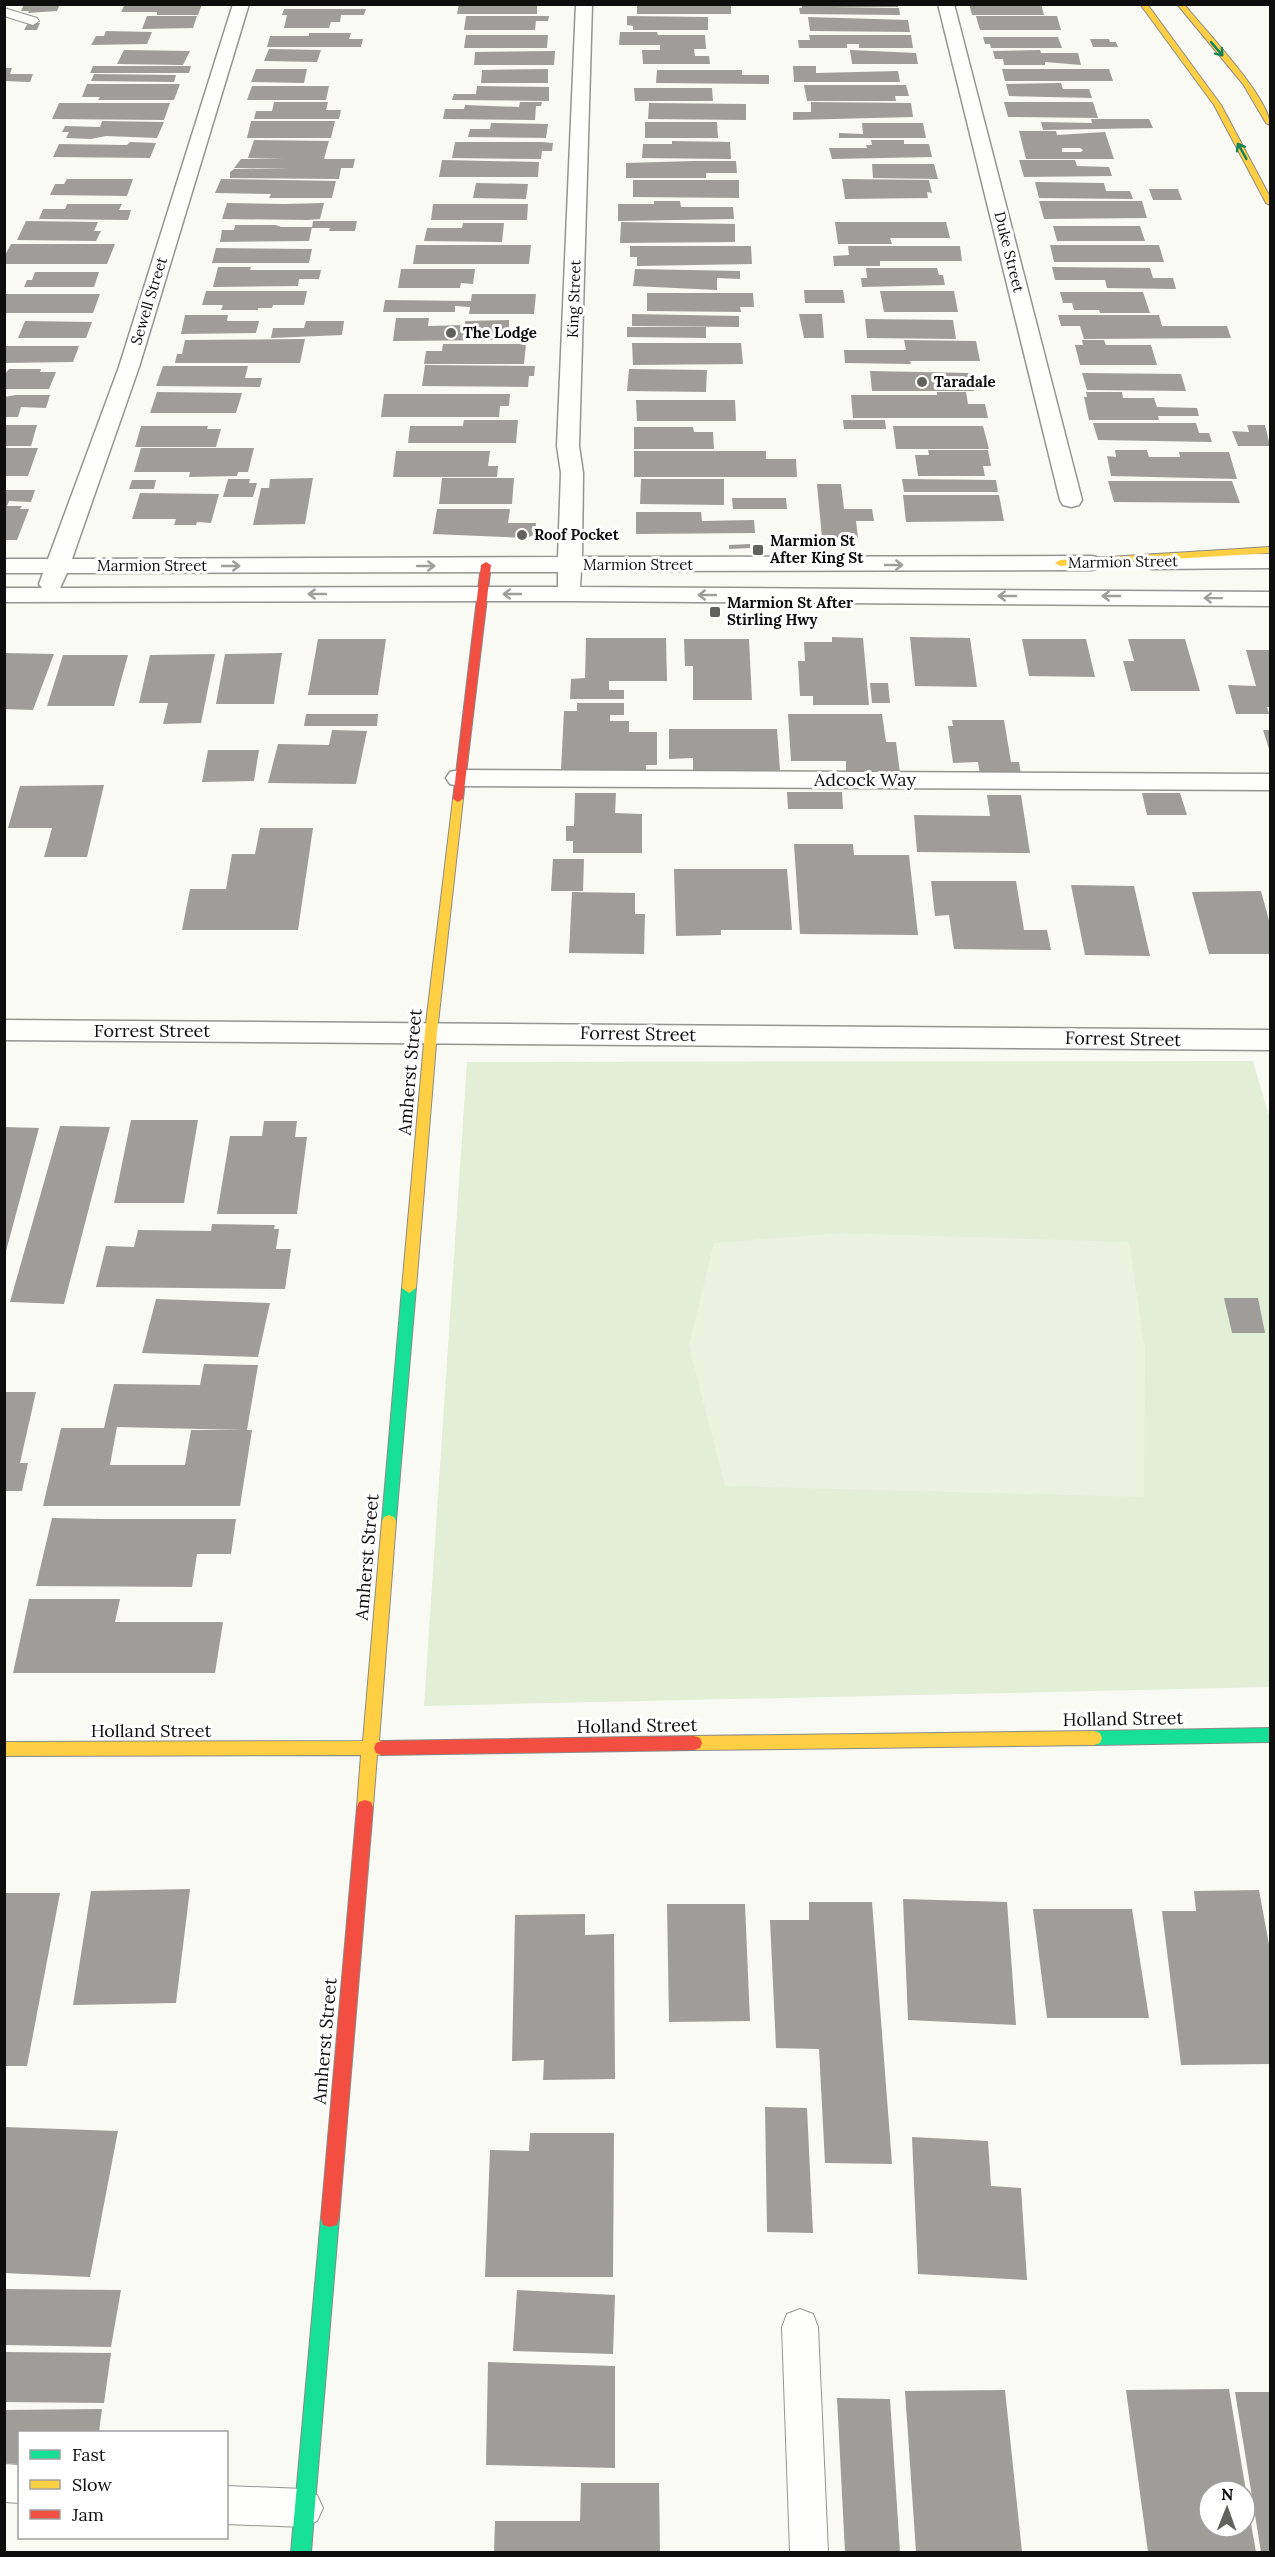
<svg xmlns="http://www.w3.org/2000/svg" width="1275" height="2557" viewBox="0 0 1275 2557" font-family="Lora,serif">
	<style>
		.green { fill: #e2eed6 }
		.pitch { fill: #ebf2e0 }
		.building { fill: #9e9d99; fill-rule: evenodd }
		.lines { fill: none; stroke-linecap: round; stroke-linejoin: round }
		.lane-casing { stroke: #949492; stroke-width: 2 }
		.street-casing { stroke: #949492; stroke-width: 3 }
		.fast-casing { stroke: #8b8b88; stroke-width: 2 }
		.slow-casing { stroke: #8b8b88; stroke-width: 2 }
		.jam-casing { stroke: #8b8b88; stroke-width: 2 }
		.lane { fill: #fefefd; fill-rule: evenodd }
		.street { fill: #fefefd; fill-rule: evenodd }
		.fast { fill: #16e098; fill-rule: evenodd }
		.slow { fill: #ffcf43; fill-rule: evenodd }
		.jam { fill: #f24e42; fill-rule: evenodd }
		.oneway { stroke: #12825a }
		.oneway2 { stroke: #9e9e9d }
		.poi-dot { fill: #61615e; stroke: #fff; stroke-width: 2 }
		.labels { text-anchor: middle; stroke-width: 6; stroke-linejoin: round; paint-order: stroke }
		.far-street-label { font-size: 15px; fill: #0e0e0e; stroke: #fff }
		.far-poi-label { font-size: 15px; font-weight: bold; fill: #0e0e0e; stroke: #fff; text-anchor: start }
		.street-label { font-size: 18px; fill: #0e0e0e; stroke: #fff }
	</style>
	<rect width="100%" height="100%" fill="#fafaf4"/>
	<path class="green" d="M1253,1061L1270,1119V1687L424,1706L467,1062Z"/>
	<path class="pitch" d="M839,1233L1129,1242L1145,1349L1144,1497L725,1486L689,1346L714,1243Z"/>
	<path class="building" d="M24,4H60L57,11L28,13L29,11H21Z
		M125,4H202L198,15H157V12H121Z
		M459,4H537V14H457Z
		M637,4H731V14H637Z
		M802,4H898V7L828,8H899L900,15L800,14L799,8H802Z
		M969,4H1041L1044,15H972Z
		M284,9H366L364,15H341L340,22H331L329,28H284L287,15H282Z
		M147,16H197L193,28L142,29Z
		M466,16H549L548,21H536L535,30H464Z
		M627,16L708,17V30H633V26L627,25Z
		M976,16H1057L1061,30H980Z
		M808,17L908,20L910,32L810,31Z
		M28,23H40L37,30H24Z
		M106,31L152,32L147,44L91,45L96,36H104Z
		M620,32H657L658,35H705L706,49H694L695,56H709L710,64H643L642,50H660V45H619Z
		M309,33H351L349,39H363L361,47H267L270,36H309Z
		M466,35H548L547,48H464Z
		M809,35H911L913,48H859V44H847V48H799L798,40H810Z
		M983,37H1058L1062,48H991L990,44H985Z
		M1090,39H1109L1110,42H1116L1118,47H1093Z
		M269,49L321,50L317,62L264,61Z
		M124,50L190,51L183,65L117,64Z
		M850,50L916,53L918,64H852Z
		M1040,50L1041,53H1078L1081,65L1045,62V65H1004L1003,59H995L993,51Z
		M555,51L554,65H474L475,52Z
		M93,66H191L189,73H90Z
		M793,66H816V73L898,71L900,82H794Z
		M4,68H12L10,74H33L30,82L4,81Z
		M256,69H307L304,83L251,82Z
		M548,69V83H481L482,70Z
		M1002,69H1109L1113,81H1005Z
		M657,70H742V75H769V84L656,83Z
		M94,74L176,75L174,82L91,81Z
		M1061,83L1063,89H1089L1092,98L1009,96L1006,84Z
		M87,84H180L174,100H98L100,97H82Z
		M804,85H906L909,96H895L896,101H807Z
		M252,86H329L326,100H247Z
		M477,86L549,87V101L452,100L454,94H476Z
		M634,88H712L713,101H635Z
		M274,102H328L326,110H341L339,119H254L256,111H272Z
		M520,102H542L541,106H536L535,120L443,119L445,109H464L465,105L519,107Z
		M811,102L911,103L913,117L793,120V112H811Z
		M1004,102H1093L1098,118L1008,117Z
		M59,103H170L164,120L52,119Z
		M649,103L746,104V120L648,119Z
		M1091,119H1149L1153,128L1043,130L1041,122L1092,123Z
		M102,121L164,122L157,138L106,136L91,139L66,138L69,132H62L65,126L100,127Z
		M251,121H335L331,138H247Z
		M645,122H717L718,138H645Z
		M491,123L548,124L546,138L468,137L470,129H490Z
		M862,123H923L926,138H839V133L863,134Z
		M1019,131H1056L1057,135L1105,132L1114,159H1026ZM1062,148H1080L1083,150L1081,152H1062Z
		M254,140L329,141L324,159H355L353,168H341L339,179L230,178V172L234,169H290L234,168L241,159H284L248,158Z
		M871,140H904V144H929L932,157L832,159L829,148H867L866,145H872Z
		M672,141L730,142L731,159L642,158L643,144H672Z
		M130,142L156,143L150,158L53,157L59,144L127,145Z
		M455,142H542L553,143L552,151H542L541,159L452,158Z
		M442,160L539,162L538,177H439Z
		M1019,160H1075L1077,166L1109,167L1112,176L1024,177Z
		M694,161H736L737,173H706V178H626V163Z
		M872,164H934L938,179L873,178Z
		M67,179H133L127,196L50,195L55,184H64Z
		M221,179L336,181L332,198H269L271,194L215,193Z
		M842,179L929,180L932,193L927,192L928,198L845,199Z
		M633,180H739V198L633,197Z
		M1035,182L1104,183L1106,191H1130L1133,199L1039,198Z
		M476,183L528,184L526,199L473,198Z
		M1149,189H1178L1182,200H1153Z
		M654,201H680L681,207H733L734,219L618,221V204H654Z
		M1039,201H1142L1147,218L1044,219Z
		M227,203L284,204L324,203L320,219L308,220L222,219Z
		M67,204H122L119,210H131L128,220L39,219L43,209H65Z
		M433,204H528L527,220H431Z
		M26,221L98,222L94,231H101L96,241L17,240Z
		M313,221H357L355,231H329L330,228H312Z
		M621,222L735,224V242L620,243Z
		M835,222H946L950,238H890L892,244H838Z
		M463,223H504L502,242L424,241L427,228H462Z
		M235,225H276L281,227H312L309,241L220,242L222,230H234Z
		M1053,226H1140L1145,241H1057Z
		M11,244H115L107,264H4V257Z
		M416,245H531L529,264H413Z
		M1050,245H1159L1164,262H1054Z
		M630,246H751L752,264L637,266V257H630Z
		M848,246H960L962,261H880V266H834L833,256L849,255Z
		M216,248L312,249L309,263H212Z
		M218,267H251L250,270H321L319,279H299L298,286L213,287Z
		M1052,267L1150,268L1153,278H1173L1176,289L1107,288L1105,280H1055Z
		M866,268H937L939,275H943L945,285L862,287L861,278H867Z
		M401,269H475L473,284L461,283L460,288H398Z
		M635,269L740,271V279L717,278V290L633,286Z
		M35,272H99L94,287H24L27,280H32Z
		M804,290H843L845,303H805Z
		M206,291H307L304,305H273L272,308H258V310H221L223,305H202Z
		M880,291H954L958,312H884Z
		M1060,292H1143L1150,313H1100L1099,310H1074L1072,303H1063Z
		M647,293H753L754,307H740L741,312L647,311Z
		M5,294H100L93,313H4Z
		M472,294H536L534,314H469L470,307L455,306V312H383L385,300L471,301Z
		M632,314L739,316V327L632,326Z
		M799,314H822L824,338H804Z
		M185,315H228L227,321H259L256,333L181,334Z
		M1058,315H1159L1162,326H1227L1231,338L1084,339L1080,326H1061Z
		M396,318H429L428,326L465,325V321L509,320V340L393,341Z
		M865,319L953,320L956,339L867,338Z
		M25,321L92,322L86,338H18Z
		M306,321H344L342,335L271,338L273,328H304Z
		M627,327H706V338L627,337Z
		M305,339L300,363H175L177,354H182L185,340Z
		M904,340L976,341L980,361H910L911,364L845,363L844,350H906Z
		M1082,340H1104L1106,345H1151L1157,365H1080L1075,345H1083Z
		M632,343H741L743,364L633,365Z
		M443,344H526L524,364H424L426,351H442Z
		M4,346H79L73,362L4,363Z
		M425,365L535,366L534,376H529L528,387L422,386Z
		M163,366H248L245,378H262L260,387L156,386Z
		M9,369H41L40,372H56L49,389H4V375Z
		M629,369L707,370L706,392L627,391Z
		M870,371L971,373L974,391H872Z
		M1082,373L1181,374L1186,391L1087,390Z
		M157,392L242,393L236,413H150Z
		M937,392H966L968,404H985L988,418H853L851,395H937Z
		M1086,392H1122L1123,398H1154L1157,407L1197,408L1199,416H1158L1159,420H1089L1084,397H1087Z
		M384,394H510L509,406H500L499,417H381Z
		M16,395H50L46,408L21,407L18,417H4V397Z
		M636,400H735L736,421H637Z
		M464,420H518L516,443H408L410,426H463Z
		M843,420H885L886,429H844Z
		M1093,423H1196L1199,433H1209L1212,442L1098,440Z
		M4,425H37L31,446H4Z
		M1247,425H1265L1270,446H1238L1232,431L1249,432Z
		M141,426H208L207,429H221L216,447H135Z
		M893,426H983L989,449H896Z
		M634,427H693L694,432H713L714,449H634Z
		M4,448H38L28,476H4Z
		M141,448H254L248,472H238L237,476L189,477L190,472H134Z
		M928,450H988L991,466H983L985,476H918L915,455H929Z
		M1115,450H1147L1149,457H1180L1179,452H1229L1237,479L1111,476L1107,456L1116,457Z
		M396,451H490L488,466H498L497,477H393Z
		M634,451H766V459H796L797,477H634Z
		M313,478L305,524L253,525L261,488H269L270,479Z
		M442,478H514L512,504H439Z
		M228,479H250L249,483H257L253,497H223Z
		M641,479H724V505L640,504Z
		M902,479L996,480L998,492H904Z
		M132,480H156L154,489H129Z
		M1108,481H1232L1240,503L1114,502Z
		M817,484H841L844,509H872L874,521H856L858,538H822Z
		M4,490H35L31,502L9,501L7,506H22L20,509H29L17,540H4Z
		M140,493L219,494L211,523L197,522L196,525H174L176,519H132Z
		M903,495H999L1004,521L906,522Z
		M732,498H786L787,509H733Z
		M437,509H510L508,523H536L535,535L525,538L433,534Z
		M636,512H701L702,521L754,520L755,533L636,534Z
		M750,544V548L729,549V545Z
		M832,637L863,638L869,705H813V696H800L798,661H805L804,642H832Z
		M910,637L970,638L977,687L915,686Z
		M586,638H666L667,681H609V690H624V699H570L571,679L585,678Z
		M318,639H386L378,695H308Z
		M684,639H749L752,700H693V666H685Z
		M1022,639H1086L1095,677L1029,676Z
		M1128,639H1185L1200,691H1131L1123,661H1134Z
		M1246,650H1270V707H1267L1269,714H1236L1228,685L1256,686Z
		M4,653L54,654L33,710L4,709Z
		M282,653L274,704H216L225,654Z
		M215,654L201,723L163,724L168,703H139L150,655Z
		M63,655H128L114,706H47Z
		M870,683H888L890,703H872Z
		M577,703H624V715H610V721H629V732H657V765H646V770H561L564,711H577Z
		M306,714H378L377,726H304Z
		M788,714H882L886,742H896L900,773H846V761H791Z
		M952,720H1004L1011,762H1019L1021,775H980L978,762L953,763L948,726H953Z
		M669,729H777L780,770H693V758L669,759Z
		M332,730L367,731L356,784L268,783L278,744L329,745Z
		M1263,730H1270V752Z
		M208,750H259L254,781L202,782Z
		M104,785L87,857H44L52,828H8L20,786Z
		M787,792H842L843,809H788Z
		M575,793H616L615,813L642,814V853H573V841H566V826H574Z
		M1142,793H1180L1187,815H1147Z
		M987,795H1021L1030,853L917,852L914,815L990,816Z
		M260,828H313L298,930H182L190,889H226L232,854H255Z
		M794,844H853L854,855H909L918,935L800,934Z
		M553,859H584L583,891H551Z
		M674,869H787L792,930H721V935L676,936Z
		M931,881H1016L1024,930H1047L1051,950L954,949L949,915L935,916Z
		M1071,885L1134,886L1150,956L1085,955Z
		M1261,891L1270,924V954H1209L1192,892Z
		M572,892L635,893V914H645L644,954L569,953Z
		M131,1120H198L184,1203H114Z
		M264,1121H297L295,1137H307L297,1214H217L230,1136H262Z
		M60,1126L110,1127L64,1304L10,1302Z
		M4,1127L39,1128L5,1255H4Z
		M212,1224L275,1225L274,1229H279L276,1249H291L285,1289L96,1287L106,1246L134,1247L138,1230L211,1231Z
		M1224,1298H1258L1265,1333H1232Z
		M156,1299L270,1303L258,1357L142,1353Z
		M204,1364L258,1365L247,1430H252L240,1506H43L61,1428H104L114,1384L200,1385ZM117,1427L242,1430H191L185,1465H110Z
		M4,1392H36L20,1463H28L22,1491H4Z
		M52,1518L102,1519H236L231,1554H197L192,1587L36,1586Z
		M29,1599H120L115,1622H223L215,1673H13Z
		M190,1889L176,2003L73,2005L91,1891Z
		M1259,1890L1270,1950V2064L1181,2065L1162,1911H1196L1194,1891Z
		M4,1893H60L27,2066H4Z
		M903,1899L1007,1902L1016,2025L908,2020Z
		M809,1902H872L892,2164L825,2163L819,2049L776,2048L770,1920H809Z
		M667,1904H745L750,2021L669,2022Z
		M1033,1909H1132L1149,2018H1047Z
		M585,1914V1935L614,1934L615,2079L543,2080L544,2060L512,2061L515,1915Z
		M765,2107L807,2108L813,2233L767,2232Z
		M4,2127L118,2131L90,2277L4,2273Z
		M530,2133H614L613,2277H485L490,2150L529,2151Z
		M912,2137L988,2141L991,2186L1021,2188L1027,2280L918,2274Z
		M4,2289L121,2290L111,2347L4,2345Z
		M517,2290L615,2295L613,2354L513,2351Z
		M4,2352L111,2353L104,2403L4,2402Z
		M488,2362L615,2366V2468L486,2465Z
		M1229,2389L1246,2491H1209V2527H1245L1246,2495L1256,2552H1148L1126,2390Z
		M1005,2390L1022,2552H916L905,2391Z
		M1235,2392H1270V2552H1261Z
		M837,2398L890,2399L900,2552H845Z
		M102,2409L99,2432H20V2464L4,2463V2410Z
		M581,2483H659L660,2552H494L495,2521H580Z"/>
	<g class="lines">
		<g class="lane-casing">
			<path id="lane" d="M4,8L37,18L39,21L33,25L4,16Z
				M800,2309L813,2314L818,2327L828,2552H790L782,2327L787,2314Z
				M4,2464L20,2465V2503L4,2502Z
				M226,2486L304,2489L317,2495L323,2508L317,2521L304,2527L226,2524Z"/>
		</g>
		<g class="street-casing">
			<path id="street" d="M233,4H249L139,367L72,559L558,557L561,473L557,446L576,4H592L579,446L583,473L582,557L1092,556L1100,558L1104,563L1100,568L1092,570L581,571L580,587L1270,592V606L568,601L4,602V588H42L39,584L43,573H4V559H48L119,367ZM558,572V587L60,588L67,573Z
				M938,4H954L1082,500L1079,505L1071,507L1063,505L1060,500Z
				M1270,554V568L1152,569L1144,567L1140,562L1144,557L1152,555Z
				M459,770L1270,774V790L459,786L450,784L446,778L450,772Z
				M4,1020L1270,1030V1050L4,1040Z"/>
		</g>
		<g class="fast-casing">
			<path id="fast" d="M409,1283L416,1288L396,1521L394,1525L389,1527L384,1525L382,1521L402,1288Z
				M1270,1728V1742L1094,1745L1088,1743L1086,1738L1088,1733L1094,1731Z
				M330,2209L337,2211L339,2218L311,2552H291L321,2218L323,2211Z"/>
		</g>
		<g class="slow-casing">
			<path id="slow" d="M1140,4H1147L1221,105L1270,197V205L1266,203L1214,105Z
				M1177,4H1184C1203,28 1270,98 1270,125L1266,123L1243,84Z
				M1270,547V553L1060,566L1055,563L1060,560Z
				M458,796L463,799L437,1032L416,1288L409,1293L402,1288L425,1032L453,799Z
				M389,1515L394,1517L396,1521L379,1741L388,1743L390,1748L388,1753L377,1755L373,1807L371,1812L365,1814L359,1812L357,1807L361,1755L4,1756V1742L363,1741L382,1521L384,1517Z
				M1094,1731L1100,1733L1102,1738L1100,1743L1094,1745L694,1750L688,1748L686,1743L688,1738L694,1736Z"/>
		</g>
		<g class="jam-casing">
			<path id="jam" d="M486,562L491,565L463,799L458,802L453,799L481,565Z
				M694,1736L700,1738L702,1743L700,1748L694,1750L382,1755L376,1753L374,1748L376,1743L382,1741Z
				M365,1800L371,1802L373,1807L339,2218L337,2225L330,2227L323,2225L321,2218L357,1807L359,1802Z"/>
		</g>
		<use href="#lane" class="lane"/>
		<use href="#street" class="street"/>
		<use href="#fast" class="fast"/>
		<use href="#slow" class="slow"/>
		<use href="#jam" class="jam"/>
	</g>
	<defs><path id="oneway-shaft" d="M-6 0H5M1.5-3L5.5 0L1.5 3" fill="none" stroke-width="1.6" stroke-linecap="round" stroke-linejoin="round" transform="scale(1.5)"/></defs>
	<g class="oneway">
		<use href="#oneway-shaft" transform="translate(1217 49) rotate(50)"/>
		<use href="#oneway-shaft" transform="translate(1242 151) rotate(-119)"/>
	</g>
	<g class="oneway2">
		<use href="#oneway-shaft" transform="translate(894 565)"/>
		<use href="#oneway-shaft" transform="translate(231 566)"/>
		<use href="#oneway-shaft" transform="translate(426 566)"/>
		<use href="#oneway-shaft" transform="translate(317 594) rotate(180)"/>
		<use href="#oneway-shaft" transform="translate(512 594) rotate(180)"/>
		<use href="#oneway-shaft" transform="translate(707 595) rotate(-180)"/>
		<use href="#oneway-shaft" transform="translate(1007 596) rotate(-180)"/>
		<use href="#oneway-shaft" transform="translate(1111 596) rotate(-180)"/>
		<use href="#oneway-shaft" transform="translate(1213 598) rotate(-179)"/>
	</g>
	<g class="poi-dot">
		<circle cx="451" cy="333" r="6"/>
		<circle cx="922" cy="382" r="6"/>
		<circle cx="522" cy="535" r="6"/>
		<rect x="752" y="544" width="12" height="12" rx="3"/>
		<rect x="709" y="606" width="12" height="12" rx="3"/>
	</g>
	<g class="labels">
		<g class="far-street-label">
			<text transform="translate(1009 252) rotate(76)" y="5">Duke Street</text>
			<text transform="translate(574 299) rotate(-88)" y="5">King Street</text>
			<text transform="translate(149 301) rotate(-73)" y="5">Sewell Street</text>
			<text transform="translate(1123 562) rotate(-1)" y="5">Marmion Street</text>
			<text x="638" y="570">Marmion Street</text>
			<text x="152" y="571">Marmion Street</text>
		</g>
		<g class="far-poi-label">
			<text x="463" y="338">The Lodge</text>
			<text x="934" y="387">Taradale</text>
			<text x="534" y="540">Roof Pocket</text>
			<text x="770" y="546">Marmion St<tspan x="770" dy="17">After King St</tspan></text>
			<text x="727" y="608">Marmion St After<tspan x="727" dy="17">Stirling Hwy</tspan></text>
		</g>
		<g class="street-label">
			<text x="865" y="786">Adcock Way</text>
			<text x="152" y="1037">Forrest Street</text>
			<text transform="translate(638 1034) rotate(1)" y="6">Forrest Street</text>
			<text transform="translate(1123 1039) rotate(1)" y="6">Forrest Street</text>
			<text transform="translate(410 1072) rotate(-85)" y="6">Amherst Street</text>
			<text transform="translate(367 1557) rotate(-85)" y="6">Amherst Street</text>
			<text transform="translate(1123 1719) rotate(-1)" y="6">Holland Street</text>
			<text transform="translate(637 1726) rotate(-1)" y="6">Holland Street</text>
			<text x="151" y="1737">Holland Street</text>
			<text transform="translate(325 2041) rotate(-85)" y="6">Amherst Street</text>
		</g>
	</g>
	<rect width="1275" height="2557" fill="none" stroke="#0e0e0e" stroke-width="12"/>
	<rect x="18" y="2431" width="210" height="108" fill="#ffffff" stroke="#9f9f9f" stroke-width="1.5"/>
	<rect x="30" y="2450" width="30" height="9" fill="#16e098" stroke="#9f9f9f" stroke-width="1.5"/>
	<text x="72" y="2461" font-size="18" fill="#0e0e0e">Fast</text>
	<rect x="30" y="2480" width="30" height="9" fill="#ffcf43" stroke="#9f9f9f" stroke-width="1.5"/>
	<text x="72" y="2491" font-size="18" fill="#0e0e0e">Slow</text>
	<rect x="30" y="2510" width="30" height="9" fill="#f24e42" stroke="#9f9f9f" stroke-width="1.5"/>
	<text x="72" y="2521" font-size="18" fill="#0e0e0e">Jam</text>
	<g transform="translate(1227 2509) rotate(1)"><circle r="28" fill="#ffffff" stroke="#9f9f9f" stroke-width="1.5"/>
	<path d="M0-4.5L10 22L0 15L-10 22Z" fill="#61615e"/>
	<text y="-9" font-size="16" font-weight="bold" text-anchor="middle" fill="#0e0e0e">N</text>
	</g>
</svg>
